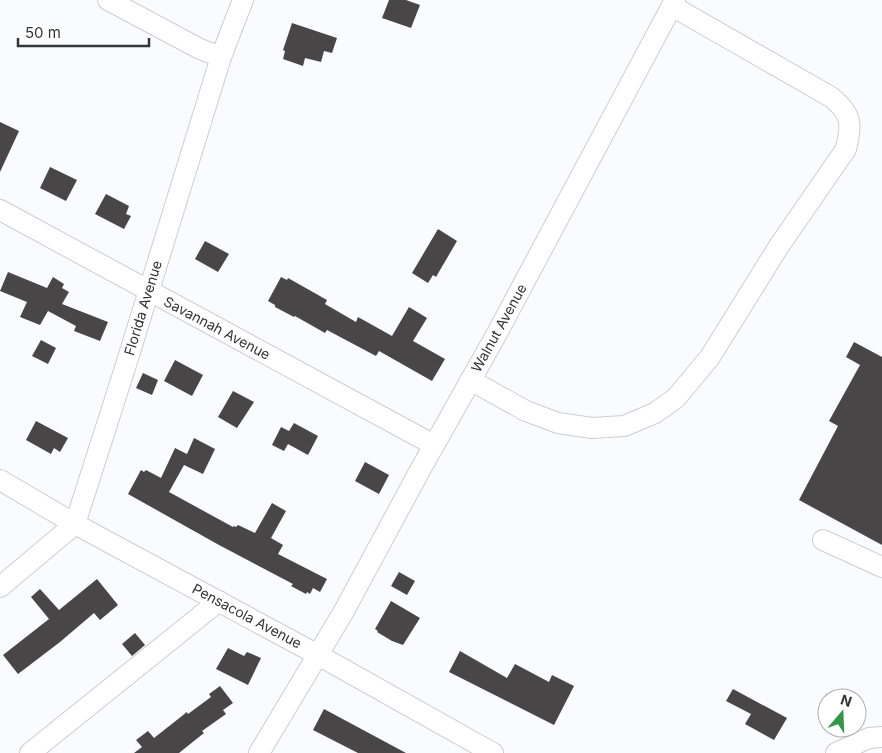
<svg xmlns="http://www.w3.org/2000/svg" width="882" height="753" viewBox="0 0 882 753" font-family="Inter,sans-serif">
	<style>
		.building { fill: #494647 }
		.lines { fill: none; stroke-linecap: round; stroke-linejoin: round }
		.minor-casing { stroke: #ceced1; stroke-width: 22 }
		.minor { stroke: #fff; stroke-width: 20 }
		.labels { text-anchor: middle; stroke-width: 5; stroke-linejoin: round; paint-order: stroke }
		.street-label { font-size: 14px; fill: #343536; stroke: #fff }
	</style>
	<rect width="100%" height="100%" fill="#fafbfe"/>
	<path class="building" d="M389,0H406L420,5L411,28L382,18Z
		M292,23L337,38L332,53L324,51L321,62L305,58L303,66L283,59L285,51L283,50Z
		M0,122L19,131L0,172Z
		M50,167L77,180L66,201L40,188Z
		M106,194L129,206L126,214L131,216L124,229L95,214Z
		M438,229L457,241L436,277L433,275L428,283L412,273Z
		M205,241L229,254L218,272L195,259Z
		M8,272L47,288L53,277L64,284L62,288L69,292L62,304L108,322L100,341L74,331L76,326L48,311L40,325L20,317L27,302L0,291Z
		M281,277L287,280L288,278L327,300L325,304L356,322L358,317L392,336L409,307L427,318L413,341L445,359L432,381L379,351L376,356L327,330L325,333L295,316L294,317L275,307V305L268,301Z
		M41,340L56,348L48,364L32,356Z
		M854,342L882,357V545L799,500L838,426L829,421L860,365L846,357Z
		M175,360L203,375L192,396L164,381Z
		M143,373L158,380L152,395L136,388Z
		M233,391L254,402L237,428L218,417Z
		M36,421L68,438L60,452L54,448L51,454L26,440Z
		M294,423L318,436L308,455L288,444L284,451L272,445L281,427L289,431Z
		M194,438L215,449L203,474L184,465L169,492L233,527L234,526L236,527L238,525L255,533L272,503L286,511L271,538L283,545L278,554L327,579L320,592L313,588L310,594L307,592L306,594L291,586L293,584L219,545L128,494L141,470L144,472L146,470L161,478L175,448L187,454Z
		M365,462L389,475L379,494L355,481Z
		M399,572L415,581L407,595L391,586Z
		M97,579L118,605L100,620L94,613L60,642L18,674L3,655L49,619L31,597L40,589L59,610Z
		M391,601L420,618L403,645L392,641L377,632L378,631L375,629Z
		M135,633L145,645L132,656L122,644Z
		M228,648L244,656L247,652L261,658L248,685L216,669Z
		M460,651L507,678L515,664L549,682L552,675L574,686L554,725L449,672Z
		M220,686L233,703L223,710L226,714L202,731L204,733L179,753H134L142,747L136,740L148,731L154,738L187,712L188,714L211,697L209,694Z
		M733,689L787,718L774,740L745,724L751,714L726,701Z
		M324,709L352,724L406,753H358L313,730Z"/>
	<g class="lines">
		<g class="minor-casing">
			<path id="minor" d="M108,0L200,49L221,57
				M0,210L434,445
				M470,380L526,411L558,423L592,428L624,426L655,413L676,398L710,357L779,246L846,149C852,123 852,114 831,97L672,6
				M0,480L75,524L318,655L493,753
				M823,540L882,567
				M0,587L75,524L125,368L221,57L243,0
				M30,753L219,601
				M259,753L344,611L419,472L495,337L675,0
				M836,753L869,738L882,737"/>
		</g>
		<use href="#minor" class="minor"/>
	</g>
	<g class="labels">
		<g class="street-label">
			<text transform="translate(143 308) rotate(-73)" y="5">Florida Avenue</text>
			<text transform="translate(217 328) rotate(28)" y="5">Savannah Avenue</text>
			<text transform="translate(499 328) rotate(-61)" y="5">Walnut Avenue</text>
			<text transform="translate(247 616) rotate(28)" y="5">Pensacola Avenue</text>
		</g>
	</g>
	<g transform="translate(842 713) rotate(19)"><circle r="24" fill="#ffffff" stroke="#aeaeaf"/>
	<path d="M0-4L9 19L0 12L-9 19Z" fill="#359548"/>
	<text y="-8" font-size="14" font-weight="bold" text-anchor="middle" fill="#343536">N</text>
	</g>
	<path d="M18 38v8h131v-8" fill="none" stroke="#343536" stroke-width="2.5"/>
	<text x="25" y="38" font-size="15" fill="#343536" stroke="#ffffff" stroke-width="4" paint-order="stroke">50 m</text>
</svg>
